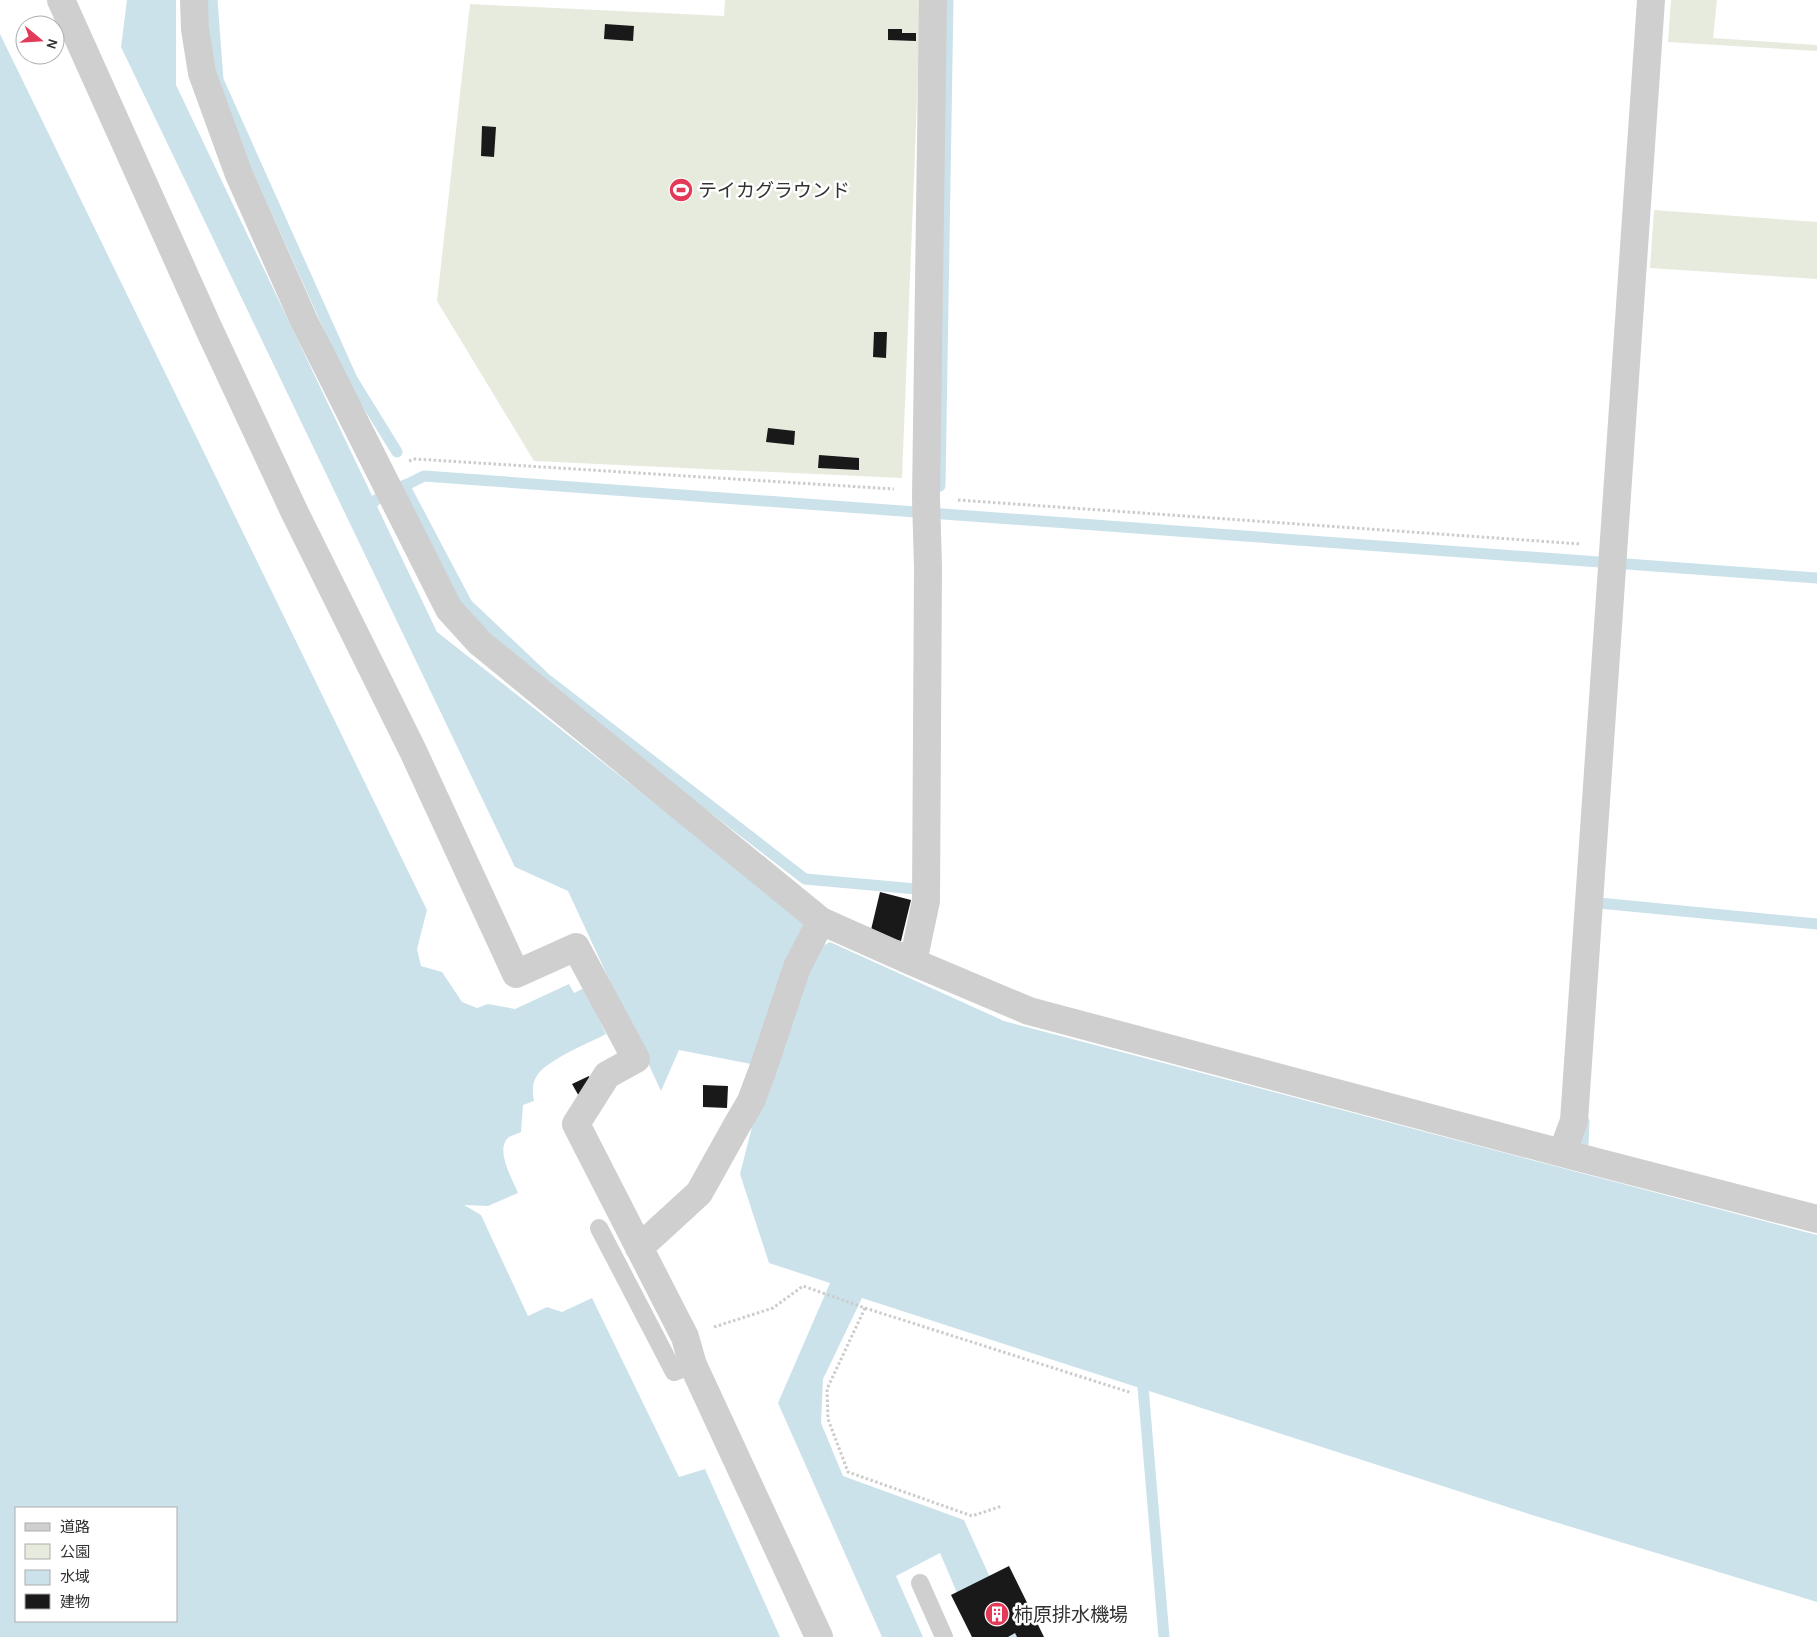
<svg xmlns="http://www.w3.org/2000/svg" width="1817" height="1637" viewBox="0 0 1817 1637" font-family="Karla,'Noto Sans JP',sans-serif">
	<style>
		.green { fill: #e6ebde }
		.water { fill: #cbe2eb; fill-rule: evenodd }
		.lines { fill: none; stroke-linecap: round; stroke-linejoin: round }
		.stream { stroke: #cbe2eb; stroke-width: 11 }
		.building { fill: #191919 }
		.path { stroke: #ccc; stroke-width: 3; stroke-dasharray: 2.5 2.5; stroke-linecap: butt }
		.lane { stroke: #cfcfcf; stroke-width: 18 }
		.street { stroke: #cfcfcf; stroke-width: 28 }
		.labels { text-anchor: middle; stroke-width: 5; stroke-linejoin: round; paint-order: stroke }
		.poi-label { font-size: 19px; fill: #323232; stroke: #fff; text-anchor: start }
	</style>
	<rect width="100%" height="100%" fill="#fff"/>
	<path class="green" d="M725,0H921L902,478L534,461L437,301L470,4L724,16Z
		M1671,0H1717L1713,38L1817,45V51L1668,42Z
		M1654,210L1817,222V279L1650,268Z"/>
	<path class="water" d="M127,0H176V85L437,632L806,922L815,950L830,942L1004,1021L1817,1235V1602L1532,1515L862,1298L823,1379L821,1423L843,1476L964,1520L1017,1637H976L940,1553L896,1576L923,1637H882L778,1403L830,1283L769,1263L740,1174L755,1115L772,1068L679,1050L661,1091L568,891L515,867L121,47Z
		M0,34L427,910L417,949L421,966L442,972L462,1002L477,1008L488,1004L515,1009L569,984L574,993L584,988L606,1034C587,1044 551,1058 538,1074C532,1082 532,1091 534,1101L523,1105L521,1132C518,1134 512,1135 509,1137C494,1149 513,1180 518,1193L488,1206L464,1205L481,1215L528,1316L547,1307L562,1312L592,1298L679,1477L705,1469L780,1637H0ZM16,1508H176V1621H16Z"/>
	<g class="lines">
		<path class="stream" d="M212,0L218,80L352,379L397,452
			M404,485L467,604L545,678L805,879L916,889
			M940,486L948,0
			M370,510L374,501L424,476L1817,578
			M1599,903L1817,924
			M1583,1145L1584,1121
			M1142,1375L1164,1637"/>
	</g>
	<path class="building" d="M605,24L634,26L633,41L604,39Z
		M888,29H902V33H916V41L888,40Z
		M482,126L496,127L494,157L481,156Z
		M874,332H887L886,358L873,357Z
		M768,428L795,431L794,445L766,442Z
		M819,455L859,458V470L818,468Z
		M880,892L911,900L901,941L870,934Z
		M589,1076L596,1090L580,1098L572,1084Z
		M703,1085L728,1086L727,1108L703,1107Z
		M1009,1566L1044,1637H1017L1015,1633L1008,1637H972L951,1595Z"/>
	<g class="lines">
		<path class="path" d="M409,461L415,459L894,489
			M958,500L1581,544
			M865,1308L827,1389L828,1419L848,1472L972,1516L1002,1506
			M714,1327L773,1308L803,1286L865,1308L1132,1393"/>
		<path class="lane" d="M599,1228L674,1372L693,1365
			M920,1583L944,1637"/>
		<path class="street" d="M61,0L208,327L294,511L413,751L516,974L576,947L636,1059L607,1075L576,1124L685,1337L693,1365L819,1637
			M194,0L195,29L202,73L238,172L304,321L449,609L480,643L821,921L913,962L1029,1011L1562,1153L1817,1219
			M913,962L926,901L928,567L926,498L933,0
			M1562,1153L1574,1121L1651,0
			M639,1248L699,1193L737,1125L751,1101L763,1069L797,967L821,921"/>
	</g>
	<defs>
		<g id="stadium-disc" transform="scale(1.25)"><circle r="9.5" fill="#e23a58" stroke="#fff"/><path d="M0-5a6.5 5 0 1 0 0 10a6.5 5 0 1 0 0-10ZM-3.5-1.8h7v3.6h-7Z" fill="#fff"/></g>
		<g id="building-disc" transform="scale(1.25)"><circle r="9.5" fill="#e23a58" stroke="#fff"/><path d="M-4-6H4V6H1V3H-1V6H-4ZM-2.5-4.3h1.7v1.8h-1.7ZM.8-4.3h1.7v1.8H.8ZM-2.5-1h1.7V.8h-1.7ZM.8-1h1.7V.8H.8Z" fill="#fff"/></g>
	</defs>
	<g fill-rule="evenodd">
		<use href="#stadium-disc" x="681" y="190"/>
		<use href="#building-disc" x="997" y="1614"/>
	</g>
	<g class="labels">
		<g class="poi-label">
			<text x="698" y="197">テイカグラウンド</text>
			<text x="1014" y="1621">柿原排水機場</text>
		</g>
	</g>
	<rect x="15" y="1507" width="162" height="115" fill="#ffffff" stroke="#adadad"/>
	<rect x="25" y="1523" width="25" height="8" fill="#cfcfcf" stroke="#adadad"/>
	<text x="60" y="1532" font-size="15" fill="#323232">道路</text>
	<rect x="25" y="1544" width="25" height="15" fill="#e6ebde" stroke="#adadad"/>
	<text x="60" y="1557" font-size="15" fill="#323232">公園</text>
	<rect x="25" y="1570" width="25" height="15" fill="#cbe2eb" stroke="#adadad"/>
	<text x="60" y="1582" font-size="15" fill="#323232">水域</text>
	<rect x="25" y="1594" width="25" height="15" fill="#191919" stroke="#adadad"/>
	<text x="60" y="1607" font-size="15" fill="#323232">建物</text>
	<g transform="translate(40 40) rotate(108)"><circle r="24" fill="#ffffff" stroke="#adadad"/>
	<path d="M0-4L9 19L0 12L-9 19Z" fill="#e23a58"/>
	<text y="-8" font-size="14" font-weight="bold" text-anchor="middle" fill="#323232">N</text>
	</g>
</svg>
